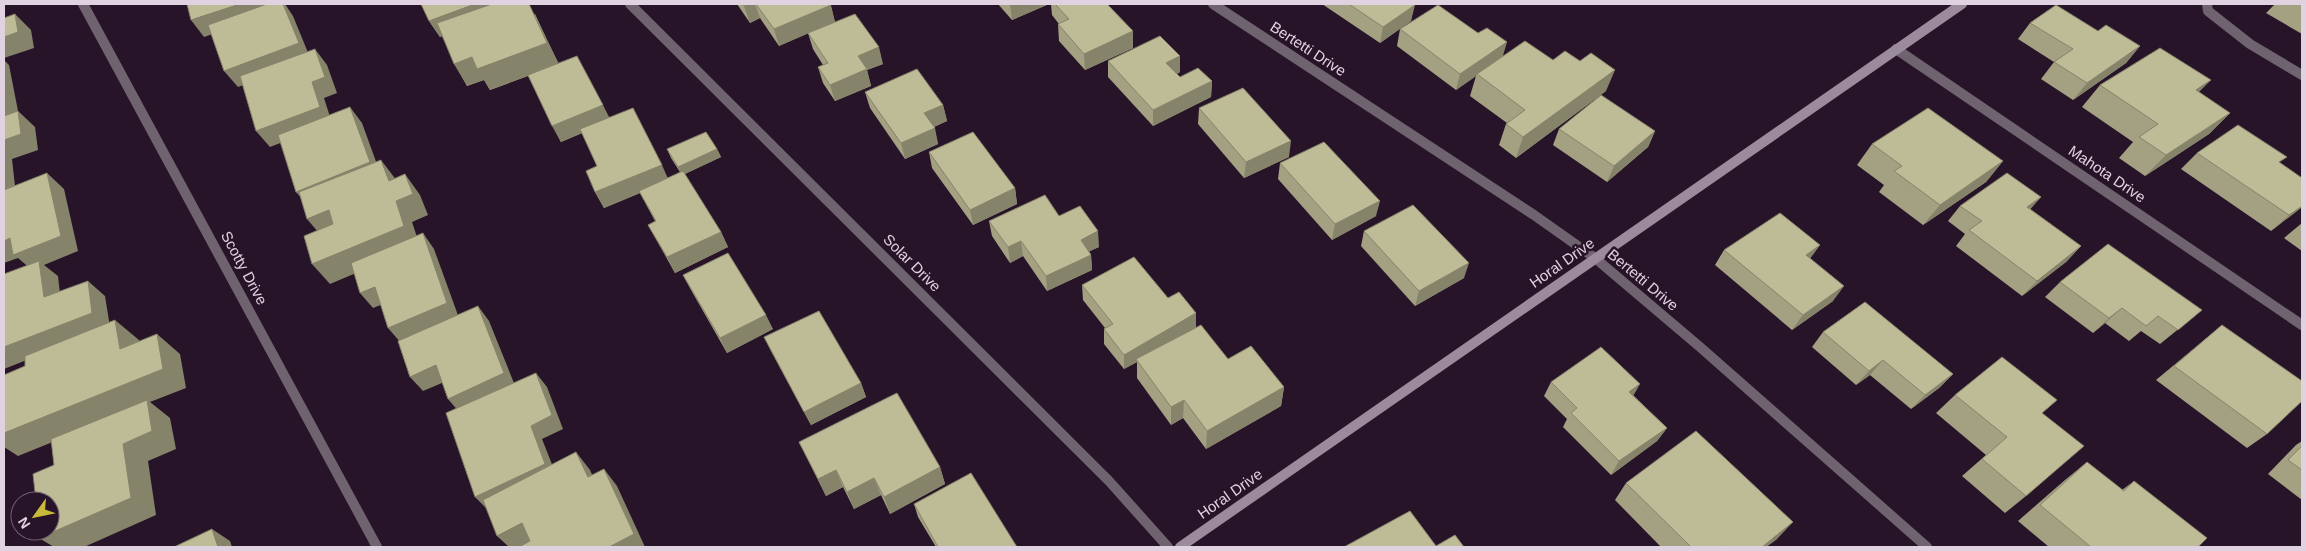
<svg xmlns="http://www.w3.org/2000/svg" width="2306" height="551" viewBox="0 0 2306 551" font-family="Arial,sans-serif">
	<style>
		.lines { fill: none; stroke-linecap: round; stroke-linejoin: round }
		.lane { stroke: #6e636e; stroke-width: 10 }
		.street { stroke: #6e636e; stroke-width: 10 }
		.secondary { stroke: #9c8b9c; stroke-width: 10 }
		.wall { fill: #a3a182 }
		.shaded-wall { fill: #85836a }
		.building { fill: #bebb97; stroke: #85836a }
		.labels { text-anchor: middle; stroke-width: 5; stroke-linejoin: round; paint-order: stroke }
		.street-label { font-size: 15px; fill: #e0d2e0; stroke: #281429 }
	</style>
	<rect width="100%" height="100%" fill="#281429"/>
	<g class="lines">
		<path class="lane" d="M2207,4L2208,11L2250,44L2302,75"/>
		<path class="street" d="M83,4L377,547
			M630,4L1109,481L1168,547
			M1213,4L1534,215L1595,258L1700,347L1927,547
			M1896,49L2302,325"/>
		<path class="secondary" d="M1180,547L1962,4"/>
	</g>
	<path class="wall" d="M737,4H830L835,22L883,64L867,70L871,86L835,101L823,83L818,67L823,65L813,49L808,33L779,46L760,18L750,23Z
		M998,4H1049L1012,20Z
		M1051,4H1107L1133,48L1085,70L1059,41L1058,24H1059L1052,15Z
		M1322,4H1413L1411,21L1380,43Z
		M2275,4H2302V34L2266,13Z
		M535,14L558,63L609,117L668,178L680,172L671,158L667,149H717L721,157L685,174L721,232L728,247L675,273L648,225L655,221L640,193L604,208L595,192L597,166L582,133L561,142L528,76L490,90L484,80L467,86L442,36L440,37L429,21Z
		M2030,23L2140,46L2126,63L2073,100L2041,79L2054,62L2018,39Z
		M1400,29L1503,56L1553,60L1606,91L1516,158L1499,145L1506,124L1507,123L1470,96L1476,76L1456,90L1397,46Z
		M1108,61L1180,72L1177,74L1180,77L1212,81L1211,97L1153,126L1108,77Z
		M2100,85L2199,92L2230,113L2209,134L2145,176L2119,158L2133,142L2082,107Z
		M865,92L943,105L947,121L934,127L938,144L905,159L870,108Z
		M1199,108L1289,157L1244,178L1198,124Z
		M1559,129L1655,131L1648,147L1607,182L1553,145Z
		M1872,144L2003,161L1986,182L1923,225L1879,192L1884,185L1857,165Z
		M929,152L1015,188L1017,204L973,225L932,168Z
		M2197,153L2280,163L2302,207L2271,231L2181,169Z
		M1280,163L1376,216L1332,240L1278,179Z
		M2041,197L2030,209L2081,246L2066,262L2022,296L1956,246L1965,234L1948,221L1960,206Z
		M1059,216L1099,247L1089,251L1091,255L1092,270L1047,291L1023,256L1010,263L992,236L989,221Z
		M2302,223V251L2284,238Z
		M1364,231L1464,278L1415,306L1361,246Z
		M1820,245L1810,258L1833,301L1792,330L1715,265L1724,250Z
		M683,275L773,329L727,353L691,290Z
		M2060,282L2202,310L2160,344L2141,331L2129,341L2105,323L2093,333L2045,297Z
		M1082,285L1168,298L1196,313V328L1228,359L1284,387L1281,406L1206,449L1183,418L1171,425L1137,378V362L1124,369L1104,344V329L1105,328L1083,300Z
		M2222,325L2267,434L2247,448L2156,380Z
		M1823,332L1953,374L1939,388L1911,409L1870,375L1856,385L1812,347Z
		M764,337L861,383L866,397L811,425L771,351Z
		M1551,382L1633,395L1667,428L1657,441L1611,475L1563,427L1567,419L1544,396Z
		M1955,395L2042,413L2026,496L2005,513L1962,476L1986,455L1936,413Z
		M2302,441V500L2268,474L2296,445Z
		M799,442L940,467L945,484L890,514L881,495L854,509L843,487L826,496Z
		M2087,462L2122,490L2134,481L2198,547H2049L2018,521L2065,480Z
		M1626,483L1777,539L1766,547H1661L1615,500Z
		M914,504L1017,547H936L918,517Z"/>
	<path class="shaded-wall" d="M240,4H285L293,16L311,60L238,87L224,71L285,9L204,37L191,20Z
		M475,4H494L499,15L440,37L429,21Z
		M529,4L559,64L490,90L484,80L467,86L454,64Z
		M750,4H755L760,18L750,23L744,6Z
		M1010,4H1049L1012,20Z
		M831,5L835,22L779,46L774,29Z
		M1415,5L1411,21L1380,43L1383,27Z
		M15,14L31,30L34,48L4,58V37Z
		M1133,31V48L1085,70L1084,54Z
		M1507,42L1502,59L1477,74L1476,76L1456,90L1460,74Z
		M2140,46L2126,63L2073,100L2087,83Z
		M879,47L883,64L867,70L871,86L835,101L830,85L858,56Z
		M315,49L327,65L337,93L324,98L332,123L270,147L256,131L312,82Z
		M1180,56V72L1166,79V63Z
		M4,60L9,65L18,111L35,127L38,150L12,159L16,195L4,200Z
		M1615,70L1606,91L1516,158L1523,137Z
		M2211,80L2190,101L2196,90Z
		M1212,81L1211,97L1153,126V110Z
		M603,105L611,121L561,142L552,126Z
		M943,105L947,121L928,129L924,113Z
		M350,107L362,123L382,178L310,208L296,192Z
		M2230,113L2209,134L2145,176L2166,155Z
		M935,128L938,144L905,159L901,143Z
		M1655,131L1648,147L1607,182L1614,166Z
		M1291,141L1289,157L1244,178L1246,162Z
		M717,149L721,157L682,175L678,167Z
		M381,160L397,181L405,174L420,195L428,215L412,222L420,246L330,284L312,264L389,181Z
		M2003,161L1986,182L1923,225L1940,205Z
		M662,165L669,181L604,208L595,192Z
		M47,173L64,189L78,251L44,265L58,276L62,312L44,297L32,270L18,258L4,263V241Z
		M1015,188L1017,204L973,225L970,210Z
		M2041,197L2027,213V207Z
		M1380,201L1376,216L1332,240L1335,224Z
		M2302,206V207L2271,231L2289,215Z
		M329,210L346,231L325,240L307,219Z
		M1098,231L1099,247L1082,255L1081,240Z
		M721,232L728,247L675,273L667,257Z
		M423,233L434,249L459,318L401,343L388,328Z
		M1021,241L1023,256L1010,263L1008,247Z
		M1820,245L1809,260L1806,255Z
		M2081,246L2066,262L2022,296L2037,281Z
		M1091,255L1092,270L1047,291L1046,276Z
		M1469,263L1464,278L1415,306L1419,291Z
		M88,281L105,296L110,327L4,369V347Z
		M1844,286L1833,301L1792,330L1803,315Z
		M375,287L388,302L373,308L360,293Z
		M478,306L489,321L516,388L460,413L448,399Z
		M2122,308L2105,323L2093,333L2109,318Z
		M1196,313V328L1136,359L1137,362L1124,369V355Z
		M766,315L773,329L727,353L720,338Z
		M115,320L139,340L143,368L120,349Z
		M157,334L180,354L186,388L150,402L170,418L176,449L148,461L156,515L84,547H54L39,538L123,444L147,404L18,456L4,447V433Z
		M1883,360L1870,375L1856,385L1869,371Z
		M436,365L449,380L423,391L410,377Z
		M536,373L547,387L563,429L542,439L557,477L488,510L475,497L531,426Z
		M1953,374L1939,388L1911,409L1925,395Z
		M861,383L866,397L811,425L804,412Z
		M1640,384L1632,398L1629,392Z
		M1284,387L1281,406L1206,449L1207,431Z
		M1184,400L1183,418L1171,425V407Z
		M1667,428L1657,441L1611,475L1619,461Z
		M576,452L590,470L601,494L588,477Z
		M940,467L945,484L890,514L884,497Z
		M604,469L617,486L645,547H609Z
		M836,470L843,487L826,496L818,479Z
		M874,478L881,495L854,509L847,492Z
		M1793,522L1777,539L1766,547H1762Z
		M522,523L538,539L523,547H509L497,536Z
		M212,529L230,541L232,547H218Z"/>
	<path class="building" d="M187,4H240L191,20Z
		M267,4H283L299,43L224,71L208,25Z
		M421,4H475L429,21Z
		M492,4H529L547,43L477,69L472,57L454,64L437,23Z
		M743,4H750L744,6Z
		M756,4H830L831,5L774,29Z
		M1055,4H1107L1133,31L1084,54L1058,24L1069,19Z
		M1349,4H1413L1415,5L1383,27Z
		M1438,5L1478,33L1487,28L1507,42L1460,74L1400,29Z
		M2056,5L2098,31L2106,25L2140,46L2087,83L2054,62L2073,49L2030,23Z
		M15,14L18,32L4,37V18Z
		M855,14L879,47L858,56L867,69L830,85L818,67L828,63L808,33Z
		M1160,36L1180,56L1166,63L1180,77L1198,68L1212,81L1153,110L1108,61Z
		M1525,41L1553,60L1565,51L1580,61L1591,53L1615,70L1523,137L1506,124L1525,110L1477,74Z
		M2160,48L2211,80L2196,90L2230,113L2166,155L2139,137L2158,124L2100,85Z
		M315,49L325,77L312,82L320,107L256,131L240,76Z
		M577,56L603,105L552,126L528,75Z
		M917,69L943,105L924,113L935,128L901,143L865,92Z
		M1243,88L1291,141L1246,162L1199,108Z
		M1601,95L1655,131L1614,166L1559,129Z
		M350,107L370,162L296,192L278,135Z
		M633,108L662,165L595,192L586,171L597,166L580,129Z
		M1928,108L2003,161L1940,205L1894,171L1902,166L1872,144Z
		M18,111L21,134L4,140V116Z
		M2238,125L2287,157L2279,162L2302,178V206L2289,215L2197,153Z
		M706,132L717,149L678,167L667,149Z
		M973,132L1015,188L970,210L929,152Z
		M1324,142L1380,201L1335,224L1280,163Z
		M381,160L389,181L405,174L413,194L396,201L404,226L312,264L304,236L333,224L329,210L307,219L299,192Z
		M683,171L721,232L667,257L648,225L656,221L639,191Z
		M47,173L61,236L13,255L10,238L4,241V190Z
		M2007,173L2041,197L2027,207L2081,246L2037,281L1969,230L1982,221L1960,206Z
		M1045,195L1059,216L1080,206L1098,231L1081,240L1091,255L1046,276L1021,241L1008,247L989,221Z
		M1413,205L1469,263L1419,291L1364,231Z
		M1780,213L1820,245L1806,255L1844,286L1803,315L1724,250Z
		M423,233L447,303L388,328L375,287L360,293L351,263Z
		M2108,244L2202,310L2178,330L2158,316L2146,326L2122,308L2109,318L2060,282Z
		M728,253L766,315L720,338L683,275Z
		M1134,257L1168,298L1179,292L1196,313L1124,355L1104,329L1113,324L1082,285Z
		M39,261L44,297L88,281L92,313L4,347V274Z
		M1865,302L1953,374L1925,395L1883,360L1869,371L1823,332Z
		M478,306L504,373L448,399L436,365L410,377L398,341Z
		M819,311L861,383L804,412L764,337Z
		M115,320L120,349L157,334L163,369L4,433V375L25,366V356Z
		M1201,325L1228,359L1251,346L1284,387L1207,431L1184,400L1171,407L1136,359Z
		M2222,325L2302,381V401L2267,434L2174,366Z
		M1601,347L1640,384L1629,392L1667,428L1619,461L1571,413L1577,408L1551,382Z
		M2002,357L2057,400L2042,413L2084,446L2026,496L1982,459L2007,437L1955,395Z
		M536,373L552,415L531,426L545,464L475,497L446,413Z
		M897,393L940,467L884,497L874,478L847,492L836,470L818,479L799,442Z
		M147,400L152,431L123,444L131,498L39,538L38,531H50V501H36L33,474L54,465L51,439Z
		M1696,431L1793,522L1762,547H1723L1722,546L1720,547H1691L1626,483Z
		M2302,446V470L2288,460Z
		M576,452L588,477L604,469L634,534L609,547H519L530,541L522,523L497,536L483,500Z
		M2087,462L2124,491L2134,481L2207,538L2198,547H2091L2040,505Z
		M971,473L1017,547H938L914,504Z
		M1410,511L1436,546L1455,535L1464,547H1344Z
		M212,529L218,547H174Z"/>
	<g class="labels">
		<g class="street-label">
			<text transform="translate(1308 49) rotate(33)" y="5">Bertetti Drive</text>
			<text transform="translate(2107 174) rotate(34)" y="5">Mahota Drive</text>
			<text transform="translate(912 263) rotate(45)" y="5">Solar Drive</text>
			<text transform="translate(1562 263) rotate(-35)" y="5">Horal Drive</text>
			<text transform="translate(244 268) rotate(62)" y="5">Scotty Drive</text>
			<text transform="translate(1643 280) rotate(40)" y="5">Bertetti Drive</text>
			<text transform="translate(1230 494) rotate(-35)" y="5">Horal Drive</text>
		</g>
	</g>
	<rect width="2306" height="551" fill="none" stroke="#e0d2e0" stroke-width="10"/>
	<g transform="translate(35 516) rotate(237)"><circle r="24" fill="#281429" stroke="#726072"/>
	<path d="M0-4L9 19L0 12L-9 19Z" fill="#c9ba3a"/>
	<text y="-8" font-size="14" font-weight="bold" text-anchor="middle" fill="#e0d2e0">N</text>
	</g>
</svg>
